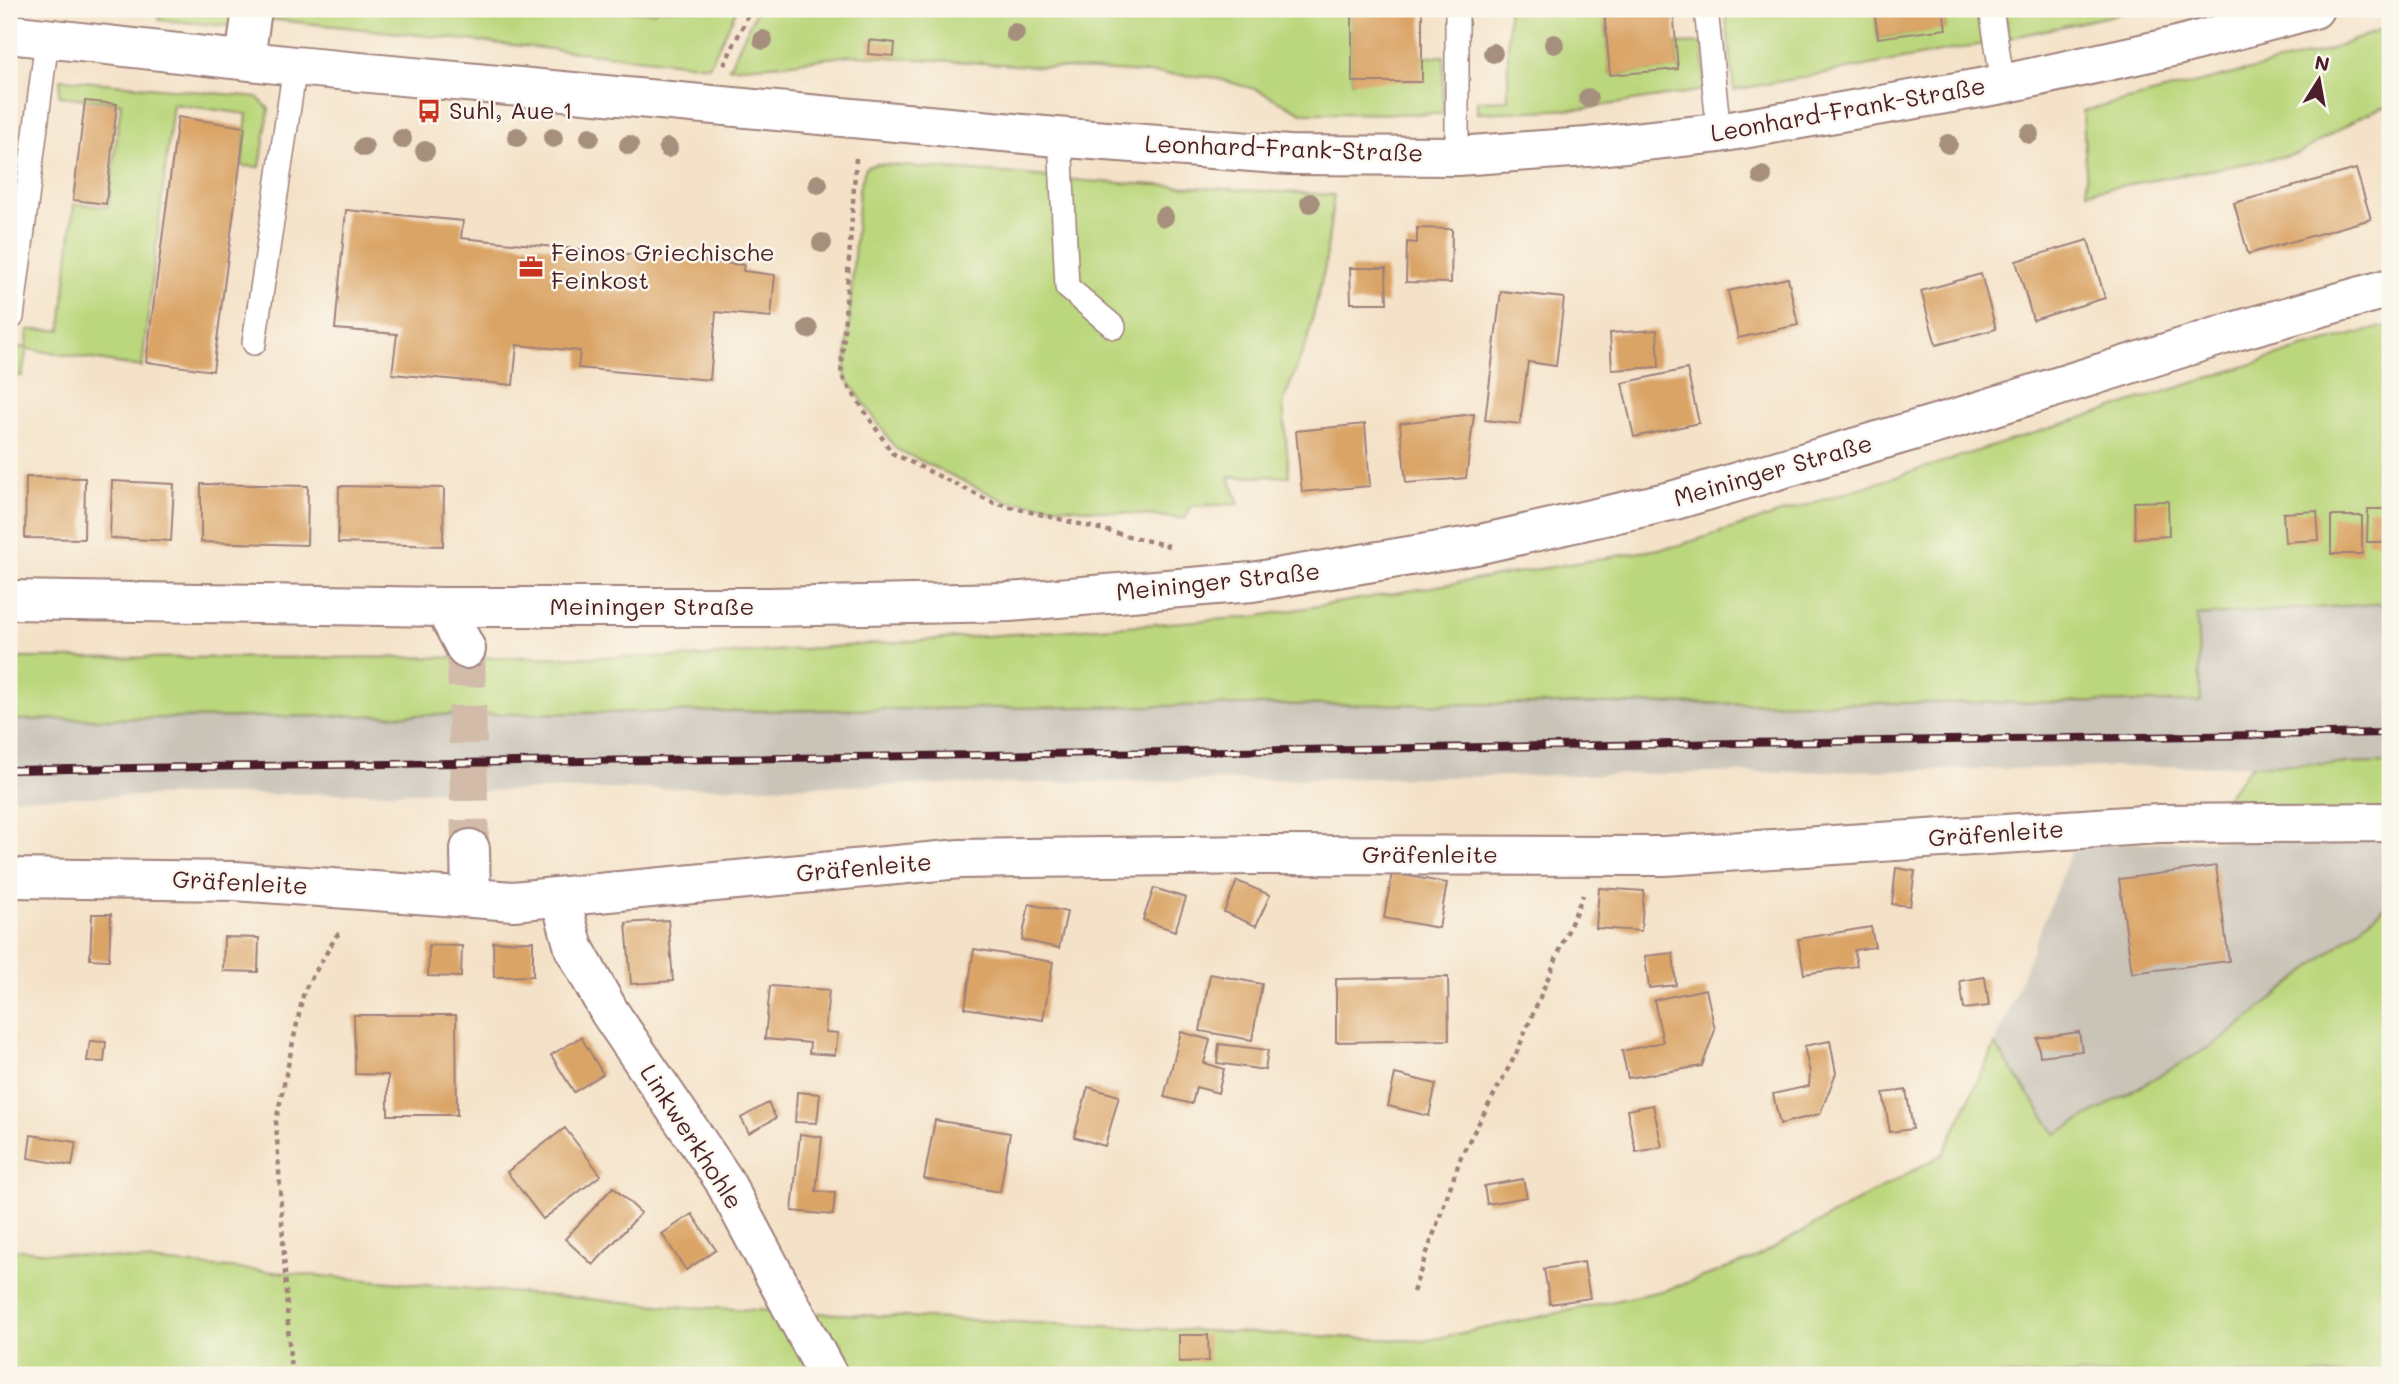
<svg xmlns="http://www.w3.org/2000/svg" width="2399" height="1384" viewBox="0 0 2399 1384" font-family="Mali,sans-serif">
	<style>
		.industrial { fill: #c9c3b8 }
		.green { fill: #bbd77d; stroke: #827b54; stroke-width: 2 }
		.building { fill: #daa466 }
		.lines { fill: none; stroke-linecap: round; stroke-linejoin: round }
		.street-tunnel { stroke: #d2bba9; stroke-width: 38; stroke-dasharray: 38 19; stroke-linecap: butt }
		.lane-casing { stroke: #9f807a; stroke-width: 26 }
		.street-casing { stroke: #9f807a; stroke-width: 42 }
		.secondary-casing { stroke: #9f807a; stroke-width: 42 }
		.path { stroke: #9f807a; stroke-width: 4.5; stroke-dasharray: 5 5; stroke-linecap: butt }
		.lane { stroke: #fff; stroke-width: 23 }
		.street { stroke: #fff; stroke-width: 38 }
		.secondary { stroke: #fff; stroke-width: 38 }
		.rail-casing { stroke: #4a1f2b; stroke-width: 8 }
		.rail { stroke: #fbf7ec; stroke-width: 5; stroke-dasharray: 16; stroke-linecap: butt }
		.tree { fill: #a6907d }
		.labels { text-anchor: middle; stroke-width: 5; stroke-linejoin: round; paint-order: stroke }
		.street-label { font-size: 24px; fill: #4a1f2b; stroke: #fbf7ec }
		.poi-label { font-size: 24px; fill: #4a1f2b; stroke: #fbf7ec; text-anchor: start }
	</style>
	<rect width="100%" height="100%" fill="#fbf7ec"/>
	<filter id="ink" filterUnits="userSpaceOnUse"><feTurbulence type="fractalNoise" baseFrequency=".0143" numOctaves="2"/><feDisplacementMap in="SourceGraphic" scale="14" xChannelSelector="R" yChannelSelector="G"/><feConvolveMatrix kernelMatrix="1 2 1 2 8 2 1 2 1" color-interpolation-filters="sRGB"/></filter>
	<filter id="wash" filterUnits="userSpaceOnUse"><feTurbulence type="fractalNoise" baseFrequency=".00686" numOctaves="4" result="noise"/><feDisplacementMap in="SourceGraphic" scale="28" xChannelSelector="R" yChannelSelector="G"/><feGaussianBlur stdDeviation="1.57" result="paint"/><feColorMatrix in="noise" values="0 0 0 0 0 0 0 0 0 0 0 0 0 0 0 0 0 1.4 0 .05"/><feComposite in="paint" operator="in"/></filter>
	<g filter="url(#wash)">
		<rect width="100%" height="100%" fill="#f4e2c8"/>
		<path class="industrial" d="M2390,603V763L9,798V720L1246,705L2201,702L2197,616Z
			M2390,838V903L2222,1040L2056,1134L1995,1045L2074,844Z"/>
		<path class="green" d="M161,9H233L230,26L159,20Z
			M270,9H568L655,12L656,9H737L709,66L268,19Z
			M757,9H1352V82L1422,57L1444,56L1443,114L1302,113L1258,90L1211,77L851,55L784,64L729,68Z
			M1508,9H1604L1610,75L1678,68L1676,44L1703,43L1705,90L1582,109L1477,113V101L1508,100Z
			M1725,9H1874L1878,38L1946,28L1943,9H1978L1984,44L1734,90Z
			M2005,9H2142L2009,38Z
			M2390,26V105L2362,116L2298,154L2087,192L2083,111L2326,51Z
			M61,79L257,97L269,109L260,167L242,166L247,114L173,104L142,367L27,349L22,376L9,375V346L26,348L28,330H61L74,204L108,207L121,103L59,96Z
			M877,164L1018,174L1086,181L1334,195L1325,266L1307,341L1283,403L1289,476L1229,477L1239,504L1191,506L1185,519L1005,501L896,449L845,376L859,189L866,167Z
			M2390,325V603L2197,616L2201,702L1246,705L9,720V658L691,657L1252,617L1677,546L2306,347Z
			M2390,763V820L2220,805L2252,765Z
			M2390,903V1375H9V1249L669,1306L1424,1341L1666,1290L1751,1260L1943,1154L1995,1045L2056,1134L2222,1040Z"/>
		<g id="blocks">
			<path class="building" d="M1352,9H1422V82H1352Z
				M1604,9H1673L1678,69L1610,75Z
				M1874,9H1943L1946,29L1878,38Z
				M869,40L895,43L894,56L868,54Z
				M85,101L117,104L106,204L73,200Z
				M178,117L245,127L213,371L146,362Z
				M2356,169L2371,219L2248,254L2234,203Z
				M346,210L463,221L461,238L744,265L743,271L775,275L771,317L716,312L710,380L578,368L580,351L517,345L513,385L392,374L397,334L335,329Z
				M1417,228L1452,229L1451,283L1406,282L1407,242L1417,243Z
				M2088,240L2105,298L2033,320L2016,261Z
				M1350,268H1386L1387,303H1351Z
				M1981,274L1996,329L1936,345L1921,291Z
				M1788,278L1798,325L1738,338L1728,291Z
				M1501,291L1564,298L1556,366L1528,362L1520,424L1485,420Z
				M1657,330L1659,367L1612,370L1610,333Z
				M1687,369L1699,423L1634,437L1622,383Z
				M1474,414L1466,478L1406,483L1400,423Z
				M1365,424L1370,486L1302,492L1296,431Z
				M26,477L85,478L84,539L25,538Z
				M112,481L174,484L171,541L110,538Z
				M201,484L308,486L307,545L201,542Z
				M339,486L444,488L443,546L338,543Z
				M2168,501L2169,536L2135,538L2134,502Z
				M2368,509H2390V542H2367Z
				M2317,511L2319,540L2285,542L2283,513Z
				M2331,516H2362V554H2331Z
				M2216,866L2229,961L2132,973L2119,879Z
				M1896,868L1915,871L1910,906L1892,904Z
				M1392,873L1447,883L1439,928L1384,918Z
				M1237,881L1270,895L1256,926L1224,912Z
				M1154,888L1186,898L1175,931L1143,920Z
				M1599,888L1644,891L1641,931L1596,928Z
				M1029,904L1067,912L1059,948L1022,940Z
				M92,914H111L109,960L90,959Z
				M668,920L673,981L631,984L626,923Z
				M1871,927L1875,947L1854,950L1857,966L1804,974L1798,939Z
				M224,937L259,938L258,972L223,971Z
				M533,941V976L494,977L493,942Z
				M429,945L462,946L461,977L428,976Z
				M974,949L1053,962L1043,1020L965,1008Z
				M1673,953L1676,985L1649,988L1645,956Z
				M1210,974L1262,984L1252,1040L1200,1031Z
				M1448,977L1449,1040L1336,1042V979Z
				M1985,977L1989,1006L1964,1009L1960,981Z
				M770,986L829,990L825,1032L838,1033L835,1055L809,1053L810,1043L765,1039Z
				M1706,989L1715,1030L1702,1066L1628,1078L1622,1051L1663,1042L1654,1000Z
				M354,1015H456L457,1115H388V1075L355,1074Z
				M1181,1032L1210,1040L1204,1063L1224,1069L1218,1093L1196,1087L1192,1104L1164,1097Z
				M2079,1032L2082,1051L2040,1056L2037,1038Z
				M581,1037L603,1074L574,1092L551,1055Z
				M90,1041L106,1042L104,1062L87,1061Z
				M1830,1041L1836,1073L1820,1114L1780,1124L1773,1094L1809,1086L1810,1073L1804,1046Z
				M1219,1044L1268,1050L1265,1070L1217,1063Z
				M1395,1074L1436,1084L1429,1116L1388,1106Z
				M1088,1087L1119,1096L1105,1146L1074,1137Z
				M1906,1090L1913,1129L1890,1132L1883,1093Z
				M797,1092L820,1094L817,1123L795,1122Z
				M768,1103L776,1118L749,1133L741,1118Z
				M1653,1105L1662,1147L1636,1152L1627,1110Z
				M935,1120L1010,1133L1000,1192L924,1179Z
				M565,1128L601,1175L543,1219L507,1172Z
				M800,1134L822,1137L816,1191L835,1193L833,1215L792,1211Z
				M31,1135L76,1142L72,1166L28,1158Z
				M1523,1179L1527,1197L1487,1204L1484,1186Z
				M613,1187L641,1213L593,1265L565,1239Z
				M692,1214L716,1250L686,1270L662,1234Z
				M1584,1262L1590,1298L1550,1304L1544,1269Z
				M1179,1335H1208L1209,1361L1179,1362Z"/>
		</g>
	</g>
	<g filter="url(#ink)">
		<use href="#blocks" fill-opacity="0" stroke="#9f807a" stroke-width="2"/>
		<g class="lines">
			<path class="street-tunnel" d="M466,649L470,849"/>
			<g class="lane-casing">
				<path id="lane" d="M1457,9V156
					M1706,9L1719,133
					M1991,9L2003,84
					M1060,137L1067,287L1114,327
					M12,317L47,39
					M254,343L295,66"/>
			</g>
			<g class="street-casing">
				<path id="street" d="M9,34L295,66L1067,138L1289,155L1457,156L1587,147L1719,133L2003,84L2177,46L2314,9
					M245,60L252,9
					M444,607L466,649
					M470,849L471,898
					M9,878L235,881L513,901L960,859L1258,855L1664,856L2158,824L2390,822
					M560,897L574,948L610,1013L723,1179L828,1375"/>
			</g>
			<g class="secondary-casing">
				<path id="secondary" d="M9,600L444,607H768L1009,602L1252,582L1476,545L1675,500L1960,417L2236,331L2390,288"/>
			</g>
			<path class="path" d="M724,65L751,9
				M856,158L841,375L892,453L994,503L1169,546
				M1413,1292L1462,1154L1516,1054L1583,895
				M291,1375L276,1121L304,991L337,935L344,932"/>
			<use href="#lane" class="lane"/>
			<use href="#street" class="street"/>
			<use href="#secondary" class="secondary"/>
			<g class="rail-casing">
				<path id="rail" d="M9,770L2390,733"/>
			</g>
			<use href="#rail" class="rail"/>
		</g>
		<g class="tree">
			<circle cx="1015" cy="33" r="10"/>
			<circle cx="763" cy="40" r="10"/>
			<circle cx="1554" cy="44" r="10"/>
			<circle cx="1493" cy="53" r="10"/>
			<circle cx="1588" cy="98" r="10"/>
			<circle cx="2029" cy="134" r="10"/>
			<circle cx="517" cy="137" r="10"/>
			<circle cx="590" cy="137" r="10"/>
			<circle cx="553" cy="138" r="10"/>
			<circle cx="402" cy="139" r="10"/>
			<circle cx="1948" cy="144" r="10"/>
			<circle cx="629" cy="145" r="10"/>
			<circle cx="364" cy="147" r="10"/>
			<circle cx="668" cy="148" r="10"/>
			<circle cx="425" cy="151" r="10"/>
			<circle cx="1762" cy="176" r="10"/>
			<circle cx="818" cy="184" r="10"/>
			<circle cx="1310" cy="203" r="10"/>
			<circle cx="1164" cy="217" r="10"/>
			<circle cx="822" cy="243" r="10"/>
			<circle cx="808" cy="329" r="10"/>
		</g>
	</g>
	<defs>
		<g id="bus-bare" transform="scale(1.89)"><path d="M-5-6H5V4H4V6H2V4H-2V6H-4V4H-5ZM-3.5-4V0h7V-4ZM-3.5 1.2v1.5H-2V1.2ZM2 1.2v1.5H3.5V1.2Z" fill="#c8321e" stroke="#fbf7ec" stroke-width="2.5" paint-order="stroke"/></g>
		<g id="office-bare" transform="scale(1.89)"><path d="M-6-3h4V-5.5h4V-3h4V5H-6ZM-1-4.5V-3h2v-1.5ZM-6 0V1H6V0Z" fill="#c8321e" stroke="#fbf7ec" stroke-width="2.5" paint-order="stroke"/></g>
	</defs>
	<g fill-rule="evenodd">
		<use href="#bus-bare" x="429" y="111"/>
		<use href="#office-bare" x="531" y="267"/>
	</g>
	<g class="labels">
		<g class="street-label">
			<text transform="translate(1848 110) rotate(-10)" y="8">Leonhard-Frank-Straße</text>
			<text transform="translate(1284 149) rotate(2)" y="8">Leonhard-Frank-Straße</text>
			<text transform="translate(1773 471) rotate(-16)" y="8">Meininger Straße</text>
			<text transform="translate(1218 582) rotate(-6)" y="8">Meininger Straße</text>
			<text x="652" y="615">Meininger Straße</text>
			<text transform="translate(1996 834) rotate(-4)" y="8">Gräfenleite</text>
			<text x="1430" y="863">Gräfenleite</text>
			<text transform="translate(864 868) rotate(-5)" y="8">Gräfenleite</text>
			<text transform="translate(240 883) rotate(3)" y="8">Gräfenleite</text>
			<text transform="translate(691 1137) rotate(57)" y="8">Linkwerkhohle</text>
		</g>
		<g class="poi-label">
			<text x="449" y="119">Suhl, Aue 1</text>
			<text x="551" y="261">Feinos Griechische<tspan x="551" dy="28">Feinkost</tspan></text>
		</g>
	</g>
	<rect width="2399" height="1384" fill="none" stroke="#fbf7ec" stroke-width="35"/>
	<g transform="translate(2319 80) rotate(11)" stroke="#fbf7ec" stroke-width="5" paint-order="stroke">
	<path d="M0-5L12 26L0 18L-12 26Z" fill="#4a1f2b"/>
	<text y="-10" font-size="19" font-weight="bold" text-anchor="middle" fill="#4a1f2b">N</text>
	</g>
</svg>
